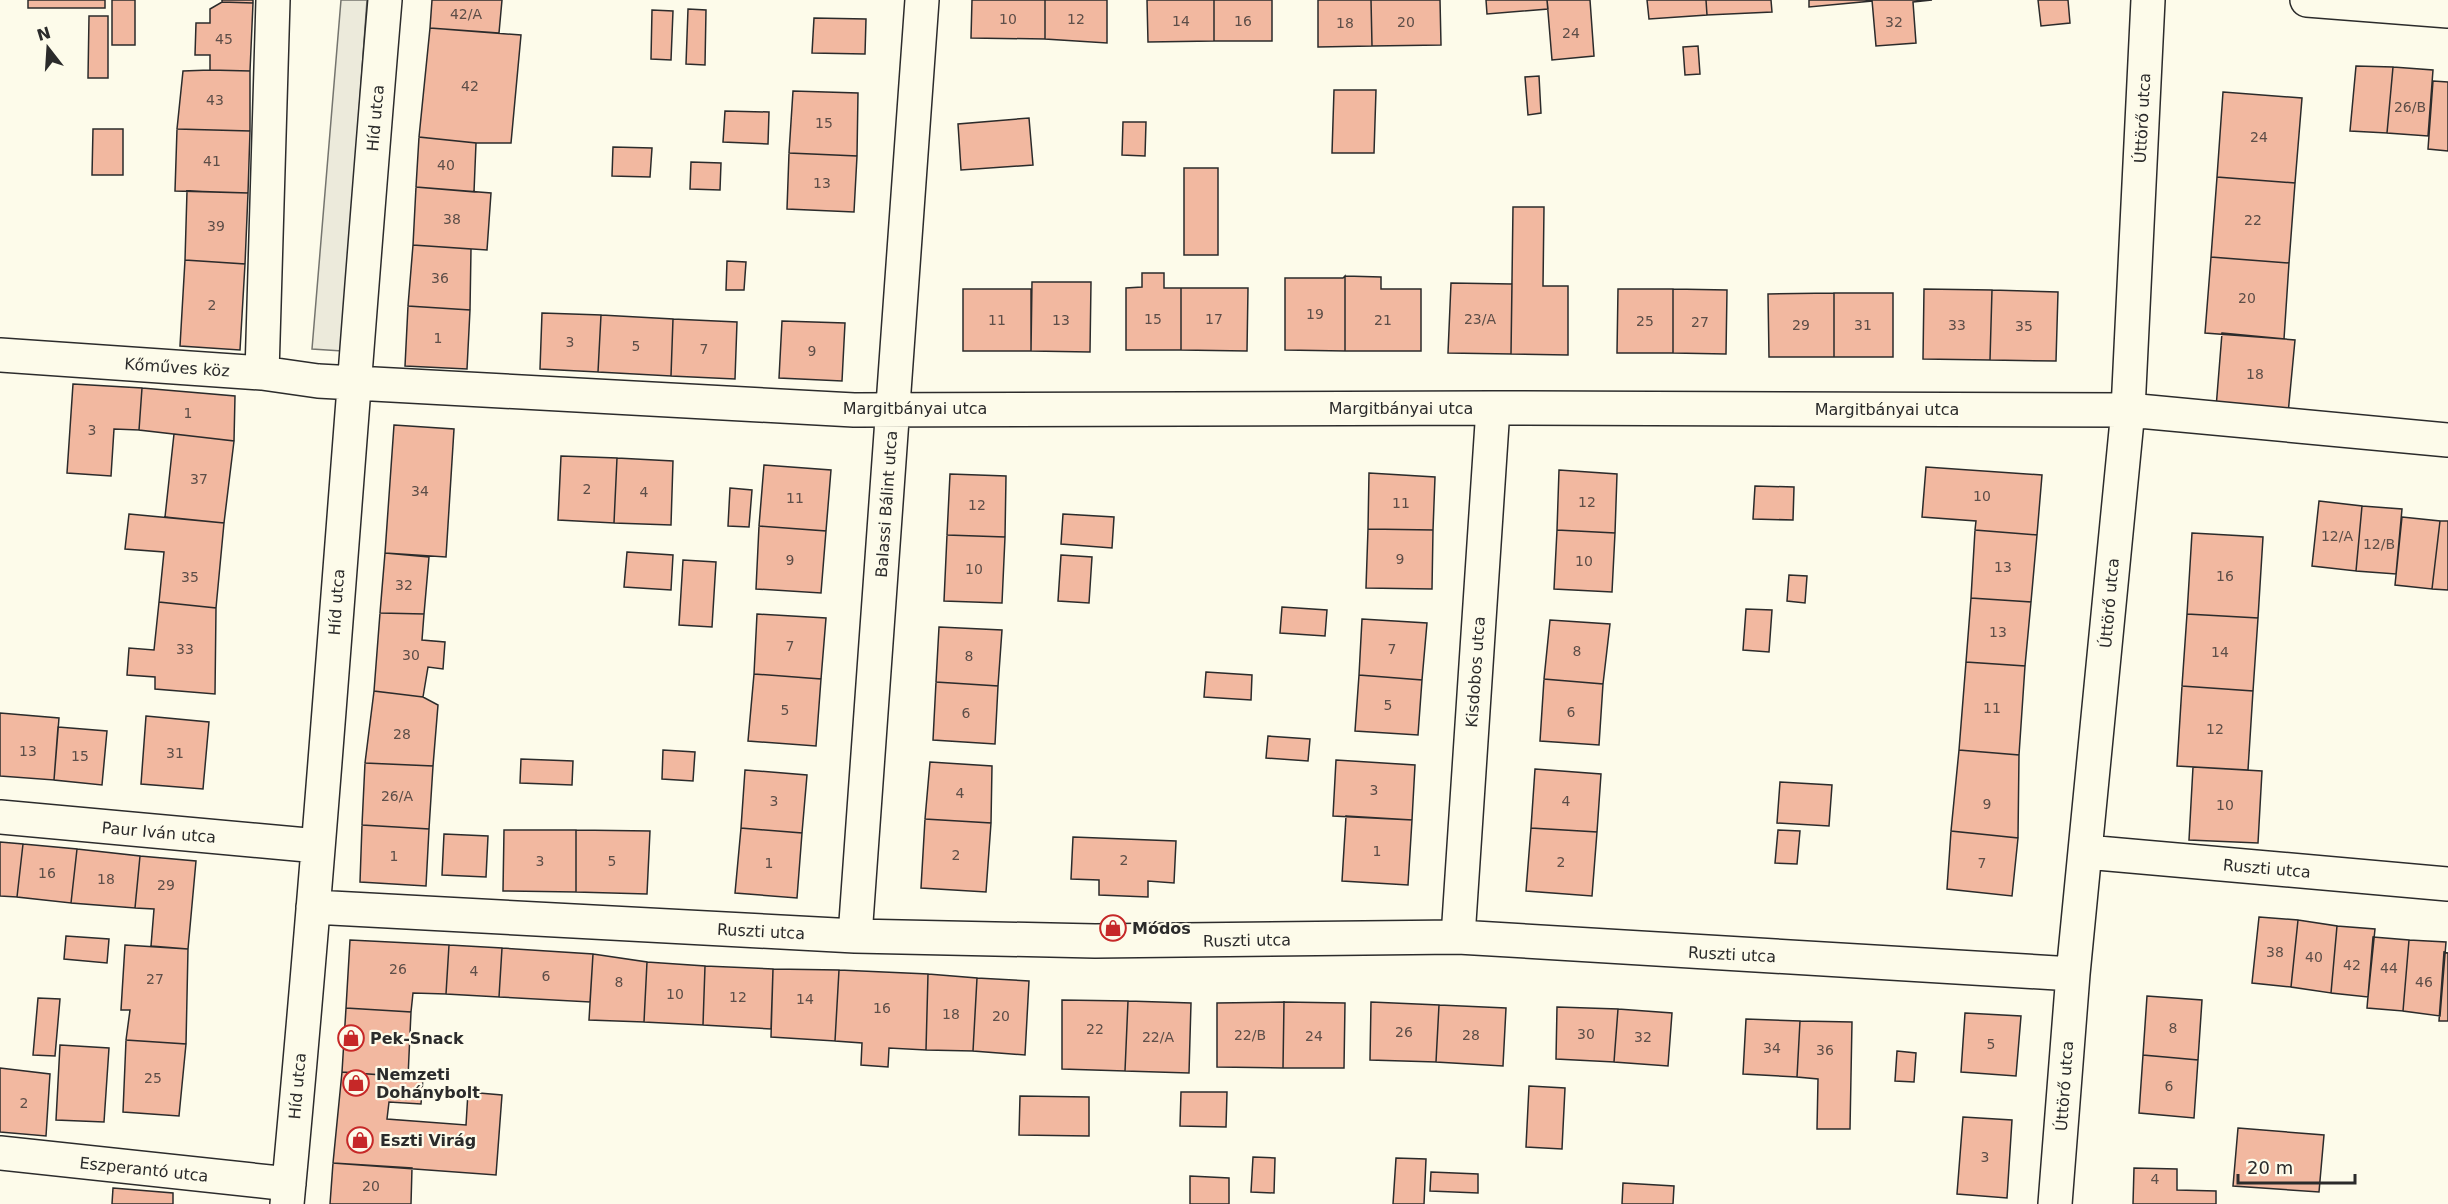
<svg xmlns="http://www.w3.org/2000/svg" width="2448" height="1204" viewBox="0 0 2448 1204" font-family="'DejaVu Sans',sans-serif">
	<style>
		.parking { fill: #eceadb; stroke: #74746e; stroke-width: 1.5 }
		.building { fill: #f2b8a0; stroke: #2b2b2b; stroke-width: 1.5 }
		.lines { fill: none; stroke-linecap: round; stroke-linejoin: round }
		.minor-casing { stroke: #2b2b2b; stroke-width: 36 }
		.minor { stroke: #fdfbea; stroke-width: 33 }
		.labels { text-anchor: middle; stroke-width: 4.5; stroke-linejoin: round; paint-order: stroke }
		.number-label { font-size: 14px; fill: #5d4e48 }
		.street-label { font-size: 16px; fill: #2b2b2b; stroke: #fdfbea }
		.poi-label { font-size: 16px; font-weight: bold; fill: #2b2b2b; stroke: #fdfbea; text-anchor: start }
	</style>
	<rect width="100%" height="100%" fill="#fdfbea"/>
	<path class="parking" d="M341,0H367L342,351L312,349Z"/>
	<path class="building" d="M28,0H105V8H28Z
		M112,0H135V45H112Z
		M222,0H253V3L222,2Z
		M432,0H502L499,33L430,28Z
		M972,0H1045V39L971,38Z
		M1045,0H1107V43L1045,39Z
		M1147,0H1214V41L1148,42Z
		M1214,0H1272V41H1214Z
		M1318,0H1371L1372,46L1318,47Z
		M1371,0H1440L1441,45L1372,46Z
		M1486,0H1547L1548,9L1487,14Z
		M1547,0H1590L1594,56L1552,60Z
		M1647,0H1706L1707,15L1649,19Z
		M1706,0H1771L1772,12L1707,15Z
		M1809,0H1872V1L1809,7Z
		M1872,0H1932L1913,2L1916,43L1876,46Z
		M2038,0H2068L2070,23L2041,26Z
		M222,2L253,3L250,71L210,70V55H195L196,23H210V9Z
		M688,9L706,10L705,65L686,64Z
		M652,10L673,11L671,60L651,59Z
		M89,16H108V78H88Z
		M814,18L866,19L865,54L812,53Z
		M430,28L521,35L511,143H476L419,137Z
		M1698,46L1700,74L1685,75L1683,47Z
		M2356,66L2393,67L2387,133L2350,131Z
		M2393,67L2433,70L2428,136L2387,133Z
		M210,70L250,71V131L177,129L183,71Z
		M1539,76L1541,113L1528,115L1525,77Z
		M2433,81L2448,82V151L2428,149Z
		M1334,90H1376L1374,153H1332Z
		M793,91L858,93L857,156L789,153Z
		M2223,92L2302,98L2295,183L2217,177Z
		M725,111L769,112L768,144L723,142Z
		M1029,118L1033,165L961,170L958,124Z
		M1123,122H1146L1145,156L1122,155Z
		M93,129H123V175H92Z
		M177,129L250,131L248,193L175,191Z
		M419,137L476,143L474,192L416,187Z
		M613,147L652,148L650,177L612,176Z
		M789,153L857,156L854,212L787,209Z
		M691,162L721,163L720,190L690,189Z
		M1184,168H1218V255H1184Z
		M2217,177L2295,183L2289,263L2211,257Z
		M416,187L491,193L487,250L413,245Z
		M187,191L248,193L245,264L185,260Z
		M1513,207H1544L1543,286H1568V355L1511,354Z
		M413,245L471,249L470,310L408,306Z
		M2211,257L2289,263L2284,339L2205,333Z
		M185,260L245,264L240,350L180,346Z
		M727,261L746,262L744,290H726Z
		M1142,273H1164V288H1181V350H1126V288L1142,287Z
		M1345,276L1381,277V289H1421V351H1345Z
		M1345,276V351L1285,350V278H1343Z
		M1032,282H1091L1090,352L1031,351Z
		M1451,283L1512,284L1511,354L1448,353Z
		M1181,288H1248L1247,351L1181,350Z
		M963,289H1031V351H963Z
		M1618,289H1673V353H1617Z
		M1673,289L1727,290L1726,354L1673,353Z
		M1924,289L1992,290L1990,360L1923,359Z
		M1992,290L2058,292L2056,361L1990,360Z
		M1834,293H1893V357H1834Z
		M1834,293V357H1769L1768,294Z
		M408,306L470,310L467,369L405,366Z
		M542,313L601,315L598,372L540,369Z
		M601,315L673,319L671,376L598,372Z
		M673,319L737,322L735,379L671,376Z
		M782,321L845,323L842,381L779,378Z
		M2222,333L2295,340L2288,414L2216,408Z
		M73,384L142,388L139,430L114,429L111,476L67,473Z
		M142,388L235,396L234,441L139,430Z
		M394,425L454,429L446,557L385,553Z
		M174,434L234,441L224,523L165,517Z
		M561,456L617,458L614,523L558,520Z
		M617,458L673,461L671,525L614,523Z
		M764,465L831,470L826,531L759,526Z
		M1926,467L2042,475L2037,535L1975,530L1976,521L1922,517Z
		M1559,470L1617,474L1615,533L1557,530Z
		M1369,473L1435,477L1433,530L1368,529Z
		M950,474L1006,476L1005,537L947,535Z
		M1755,486L1794,487L1793,520L1753,519Z
		M730,488L752,490L749,527L728,526Z
		M2319,501L2362,506L2356,571L2312,566Z
		M2362,506L2402,509L2396,574L2356,571Z
		M129,514L224,523L216,608L159,602L164,552L125,549Z
		M1063,514L1114,517L1112,548L1061,544Z
		M2402,517L2440,521L2432,589L2395,585Z
		M2440,521H2448V590L2432,589Z
		M759,526L826,531L821,593L756,589Z
		M1368,529L1433,530L1432,589L1366,588Z
		M1557,530L1615,533L1612,592L1554,589Z
		M1975,530L2037,535L2031,602L1971,598Z
		M2192,533L2263,537L2258,618L2187,614Z
		M947,535L1005,537L1002,603L944,601Z
		M627,552L673,555L671,590L624,587Z
		M385,553L429,557L424,614L380,613Z
		M1061,555L1092,557L1089,603L1058,601Z
		M683,560L716,562L712,627L679,625Z
		M1789,575L1807,576L1805,603L1787,601Z
		M1971,598L2031,602L2025,666L1966,662Z
		M159,602L216,608L215,694L155,689V677L127,675L129,648L154,650Z
		M1282,607L1327,610L1325,636L1280,633Z
		M1746,609L1772,610L1769,652L1743,650Z
		M380,613L424,614L422,640L445,642L443,669L428,667L423,697L374,691Z
		M757,614L826,618L821,679L754,674Z
		M2187,614L2258,618L2253,691L2182,686Z
		M1362,619L1427,623L1422,680L1359,675Z
		M1550,620L1610,624L1603,684L1544,679Z
		M939,627L1002,630L998,686L936,682Z
		M1966,662L2025,666L2019,755L1959,750Z
		M1206,672L1252,675L1251,700L1204,697Z
		M754,674L821,679L816,746L748,741Z
		M1359,675L1422,680L1418,735L1355,731Z
		M1544,679L1603,684L1599,745L1540,741Z
		M936,682L998,686L995,744L933,740Z
		M2182,686L2253,691L2248,770L2177,766Z
		M374,691L423,697L438,705L433,766L365,763Z
		M0,713L59,718L54,780L0,776Z
		M146,716L209,722L203,789L141,784Z
		M58,727L107,731L102,785L54,780Z
		M1268,736L1310,739L1308,761L1266,758Z
		M663,750L695,752L693,781L662,779Z
		M1959,750L2019,755L2018,838L1951,831Z
		M521,759L573,761L572,785L520,783Z
		M1336,760L1415,765L1412,820L1333,816Z
		M930,762L992,766L991,823L925,819Z
		M365,763L433,766L429,829L362,825Z
		M2193,767L2262,771L2258,843L2189,840Z
		M1535,769L1601,774L1597,832L1531,828Z
		M745,770L807,775L802,833L741,828Z
		M1780,782L1832,785L1829,826L1777,823Z
		M1346,816L1412,820L1408,885L1342,881Z
		M925,819L991,823L986,892L921,888Z
		M362,825L429,829L426,886L360,882Z
		M741,828L802,833L797,898L735,893Z
		M1531,828L1597,832L1592,896L1526,891Z
		M504,830H576V892L503,891Z
		M576,830L650,831L647,894L576,892Z
		M1778,830L1800,831L1797,864L1775,863Z
		M1951,831L2018,838L2012,896L1947,889Z
		M444,834L488,836L486,877L442,875Z
		M1073,837L1176,841L1174,883L1148,881V897L1099,895V880L1071,879Z
		M0,842L23,844L17,897L0,896Z
		M23,844L77,849L71,903L17,897Z
		M77,849L140,856L135,908L71,903Z
		M140,856L196,861L188,949L151,946L154,909L135,908Z
		M2259,917L2298,920L2291,987L2252,983Z
		M2298,920L2337,926L2331,993L2291,987Z
		M2337,926L2375,929L2368,997L2331,993Z
		M66,936L109,939L107,963L64,959Z
		M2373,937L2409,940L2403,1011L2367,1008Z
		M350,940L449,945L446,994L413,993L411,1012L346,1008Z
		M2409,940L2446,942L2440,1016L2403,1011Z
		M125,945L188,949L186,1044L126,1040L130,1010H121Z
		M449,945L502,948L499,997L446,994Z
		M502,948L593,954L590,1002L499,997Z
		M2444,952L2448,953V1021H2439Z
		M593,954L647,962L644,1022L589,1020Z
		M647,962L705,966L703,1025L644,1022Z
		M705,966L773,969L771,1029L703,1025Z
		M773,969L839,970L835,1041L771,1037Z
		M839,970L928,974L926,1050L889,1048L888,1067L861,1065L862,1043L835,1041Z
		M928,974L977,978L973,1051L926,1050Z
		M977,978L1029,981L1025,1055L973,1051Z
		M2147,996L2202,1000L2198,1060L2143,1055Z
		M38,998L60,999L55,1056L33,1055Z
		M1062,1000L1128,1001L1125,1071L1062,1069Z
		M1128,1001L1191,1003L1189,1073L1125,1071Z
		M1284,1002L1345,1003L1344,1068H1283Z
		M1284,1002L1283,1068L1217,1067V1003Z
		M1371,1002L1439,1005L1436,1062L1370,1060Z
		M1439,1005L1506,1008L1503,1066L1436,1062Z
		M1557,1007L1618,1009L1614,1062L1556,1059Z
		M346,1008L411,1012L408,1077L342,1072Z
		M1618,1009L1672,1013L1668,1066L1614,1062Z
		M1965,1013L2021,1016L2016,1076L1961,1072Z
		M1746,1019L1800,1021L1797,1077L1743,1074Z
		M1800,1021L1852,1022L1850,1129H1817L1818,1079L1797,1077Z
		M126,1040L186,1044L179,1116L123,1112Z
		M60,1045L109,1048L104,1122L56,1120Z
		M1897,1051L1916,1053L1914,1082L1895,1081Z
		M2143,1055L2198,1060L2194,1118L2139,1113Z
		M0,1068L50,1074L46,1136L0,1132Z
		M342,1072L423,1078L421,1104L389,1102L387,1119L466,1125L468,1092L502,1095L496,1175L333,1163Z
		M1529,1086L1565,1088L1562,1149L1526,1147Z
		M1181,1092H1227L1226,1127L1180,1126Z
		M1020,1096L1089,1097V1136L1019,1135Z
		M1963,1117L2012,1120L2007,1198L1957,1194Z
		M2238,1128L2324,1135L2319,1192L2233,1186Z
		M1253,1157L1275,1158L1274,1193L1251,1192Z
		M1396,1158L1426,1159L1424,1204H1393Z
		M333,1163L412,1168L411,1204H330Z
		M2134,1168L2177,1169V1190L2216,1191V1204H2133Z
		M1431,1172L1478,1174V1193L1430,1191Z
		M1190,1176L1229,1178V1204H1190Z
		M1623,1183L1674,1186L1673,1204H1622Z
		M113,1188L173,1193V1204H112Z"/>
	<g class="lines">
		<g class="minor-casing">
			<path id="minor" d="M2307,0L2448,11
				M0,355L262,373L318,381L854,410L1493,408L2128,410L2448,440
				M262,373L273,0
				M0,817L318,846
				M2086,852L2448,884
				M313,907L855,936L1095,941L1458,937L2073,974
				M855,936L922,0
				M1458,937L1493,408
				M0,1153L289,1184
				M287,1204C325,803 351,401 385,0
				M2055,1204L2073,974L2128,410L2148,0"/>
		</g>
		<use href="#minor" class="minor"/>
	</g>
	<defs>
		<g id="shop-ring" transform="scale(1.35)"><circle r="9.5" fill="#fdfbea" stroke="#c62828" stroke-width="1.5"/><path d="M-5-2.5h2.3a2.7 3.5 0 0 1 5.4 0H5L5.5 6h-11ZM-1.5-2.5h3a1.5 2.3 0 0 0-3 0Z" fill="#c62828"/></g>
	</defs>
	<g fill-rule="evenodd">
		<use href="#shop-ring" x="1113" y="928"/>
		<use href="#shop-ring" x="351" y="1038"/>
		<use href="#shop-ring" x="356" y="1083"/>
		<use href="#shop-ring" x="360" y="1140"/>
	</g>
	<g class="labels">
		<g class="number-label">
			<text x="466" y="19">42/A</text>
			<text x="1008" y="24">10</text>
			<text x="1076" y="24">12</text>
			<text x="1181" y="26">14</text>
			<text x="1243" y="26">16</text>
			<text x="1406" y="27">20</text>
			<text x="1894" y="27">32</text>
			<text x="1345" y="28">18</text>
			<text x="1571" y="38">24</text>
			<text x="224" y="44">45</text>
			<text x="470" y="91">42</text>
			<text x="215" y="105">43</text>
			<text x="2410" y="112">26/B</text>
			<text x="824" y="128">15</text>
			<text x="2259" y="142">24</text>
			<text x="212" y="166">41</text>
			<text x="446" y="170">40</text>
			<text x="822" y="188">13</text>
			<text x="452" y="224">38</text>
			<text x="2253" y="225">22</text>
			<text x="216" y="231">39</text>
			<text x="440" y="283">36</text>
			<text x="2247" y="303">20</text>
			<text x="212" y="310">2</text>
			<text x="1315" y="319">19</text>
			<text x="1153" y="324">15</text>
			<text x="1214" y="324">17</text>
			<text x="1480" y="324">23/A</text>
			<text x="997" y="325">11</text>
			<text x="1061" y="325">13</text>
			<text x="1383" y="325">21</text>
			<text x="1645" y="326">25</text>
			<text x="1700" y="327">27</text>
			<text x="1801" y="330">29</text>
			<text x="1863" y="330">31</text>
			<text x="1957" y="330">33</text>
			<text x="2024" y="331">35</text>
			<text x="438" y="343">1</text>
			<text x="570" y="347">3</text>
			<text x="636" y="351">5</text>
			<text x="704" y="354">7</text>
			<text x="812" y="356">9</text>
			<text x="2255" y="379">18</text>
			<text x="188" y="418">1</text>
			<text x="92" y="435">3</text>
			<text x="199" y="484">37</text>
			<text x="587" y="494">2</text>
			<text x="420" y="496">34</text>
			<text x="644" y="497">4</text>
			<text x="1982" y="501">10</text>
			<text x="795" y="503">11</text>
			<text x="1587" y="507">12</text>
			<text x="1401" y="508">11</text>
			<text x="977" y="510">12</text>
			<text x="2337" y="541">12/A</text>
			<text x="2379" y="549">12/B</text>
			<text x="1400" y="564">9</text>
			<text x="790" y="565">9</text>
			<text x="1584" y="566">10</text>
			<text x="2003" y="572">13</text>
			<text x="974" y="574">10</text>
			<text x="2225" y="581">16</text>
			<text x="190" y="582">35</text>
			<text x="404" y="590">32</text>
			<text x="1998" y="637">13</text>
			<text x="790" y="651">7</text>
			<text x="185" y="654">33</text>
			<text x="1392" y="654">7</text>
			<text x="1577" y="656">8</text>
			<text x="2220" y="657">14</text>
			<text x="411" y="660">30</text>
			<text x="969" y="661">8</text>
			<text x="1388" y="710">5</text>
			<text x="1992" y="713">11</text>
			<text x="785" y="715">5</text>
			<text x="1571" y="717">6</text>
			<text x="966" y="718">6</text>
			<text x="2215" y="734">12</text>
			<text x="402" y="739">28</text>
			<text x="28" y="756">13</text>
			<text x="175" y="758">31</text>
			<text x="80" y="761">15</text>
			<text x="1374" y="795">3</text>
			<text x="960" y="798">4</text>
			<text x="397" y="801">26/A</text>
			<text x="774" y="806">3</text>
			<text x="1566" y="806">4</text>
			<text x="1987" y="809">9</text>
			<text x="2225" y="810">10</text>
			<text x="1377" y="856">1</text>
			<text x="956" y="860">2</text>
			<text x="394" y="861">1</text>
			<text x="1124" y="865">2</text>
			<text x="540" y="866">3</text>
			<text x="612" y="866">5</text>
			<text x="1561" y="867">2</text>
			<text x="769" y="868">1</text>
			<text x="1982" y="868">7</text>
			<text x="47" y="878">16</text>
			<text x="106" y="884">18</text>
			<text x="166" y="890">29</text>
			<text x="2275" y="957">38</text>
			<text x="2314" y="962">40</text>
			<text x="2352" y="970">42</text>
			<text x="2389" y="973">44</text>
			<text x="398" y="974">26</text>
			<text x="474" y="976">4</text>
			<text x="546" y="981">6</text>
			<text x="155" y="984">27</text>
			<text x="619" y="987">8</text>
			<text x="2424" y="987">46</text>
			<text x="675" y="999">10</text>
			<text x="738" y="1002">12</text>
			<text x="805" y="1004">14</text>
			<text x="882" y="1013">16</text>
			<text x="951" y="1019">18</text>
			<text x="1001" y="1021">20</text>
			<text x="2173" y="1033">8</text>
			<text x="1095" y="1034">22</text>
			<text x="1404" y="1037">26</text>
			<text x="1586" y="1039">30</text>
			<text x="1250" y="1040">22/B</text>
			<text x="1471" y="1040">28</text>
			<text x="1314" y="1041">24</text>
			<text x="1158" y="1042">22/A</text>
			<text x="1643" y="1042">32</text>
			<text x="1991" y="1049">5</text>
			<text x="1772" y="1053">34</text>
			<text x="1825" y="1055">36</text>
			<text x="153" y="1083">25</text>
			<text x="2169" y="1091">6</text>
			<text x="24" y="1108">2</text>
			<text x="1985" y="1162">3</text>
			<text x="2155" y="1184">4</text>
			<text x="371" y="1191">20</text>
		</g>
		<g class="street-label">
			<text transform="translate(375 118) rotate(-85)" y="6">Híd utca</text>
			<text transform="translate(2142 118) rotate(-87)" y="6">Úttörő utca</text>
			<text transform="translate(177 367) rotate(4)" y="6">Kőműves köz</text>
			<text x="915" y="414">Margitbányai utca</text>
			<text x="1401" y="414">Margitbányai utca</text>
			<text x="1887" y="415">Margitbányai utca</text>
			<text transform="translate(886 504) rotate(-86)" y="6">Balassi Bálint utca</text>
			<text transform="translate(336 602) rotate(-86)" y="6">Híd utca</text>
			<text transform="translate(2109 603) rotate(-85)" y="6">Úttörő utca</text>
			<text transform="translate(1475 672) rotate(-86)" y="6">Kisdobos utca</text>
			<text transform="translate(159 832) rotate(5)" y="6">Paur Iván utca</text>
			<text transform="translate(2267 868) rotate(5)" y="6">Ruszti utca</text>
			<text transform="translate(761 931) rotate(3)" y="6">Ruszti utca</text>
			<text transform="translate(1247 940) rotate(-1)" y="6">Ruszti utca</text>
			<text transform="translate(1732 954) rotate(3)" y="6">Ruszti utca</text>
			<text transform="translate(297 1086) rotate(-85)" y="6">Híd utca</text>
			<text transform="translate(2064 1086) rotate(-86)" y="6">Úttörő utca</text>
			<text transform="translate(144 1169) rotate(6)" y="6">Eszperantó utca</text>
		</g>
		<g class="poi-label">
			<text x="1132" y="934">Módos</text>
			<text x="370" y="1044">Pek-Snack</text>
			<text x="376" y="1080">Nemzeti<tspan x="376" dy="18">Dohánybolt</tspan></text>
			<text x="380" y="1146">Eszti Virág</text>
		</g>
	</g>
	<g transform="translate(48 48) rotate(343)" stroke="#fdfbea" stroke-width="4.5" paint-order="stroke">
	<path d="M0-4.5L10 22L0 15L-10 22Z" fill="#2b2b2b"/>
	<text y="-9" font-size="16" font-weight="bold" text-anchor="middle" fill="#2b2b2b">N</text>
	</g>
	<path d="M2238 1174v9h117v-9" fill="none" stroke="#2b2b2b" stroke-width="3"/>
	<text x="2247" y="1174" font-size="18" fill="#2b2b2b" stroke="#fdfbea" stroke-width="4.5" paint-order="stroke">20 m</text>
</svg>
